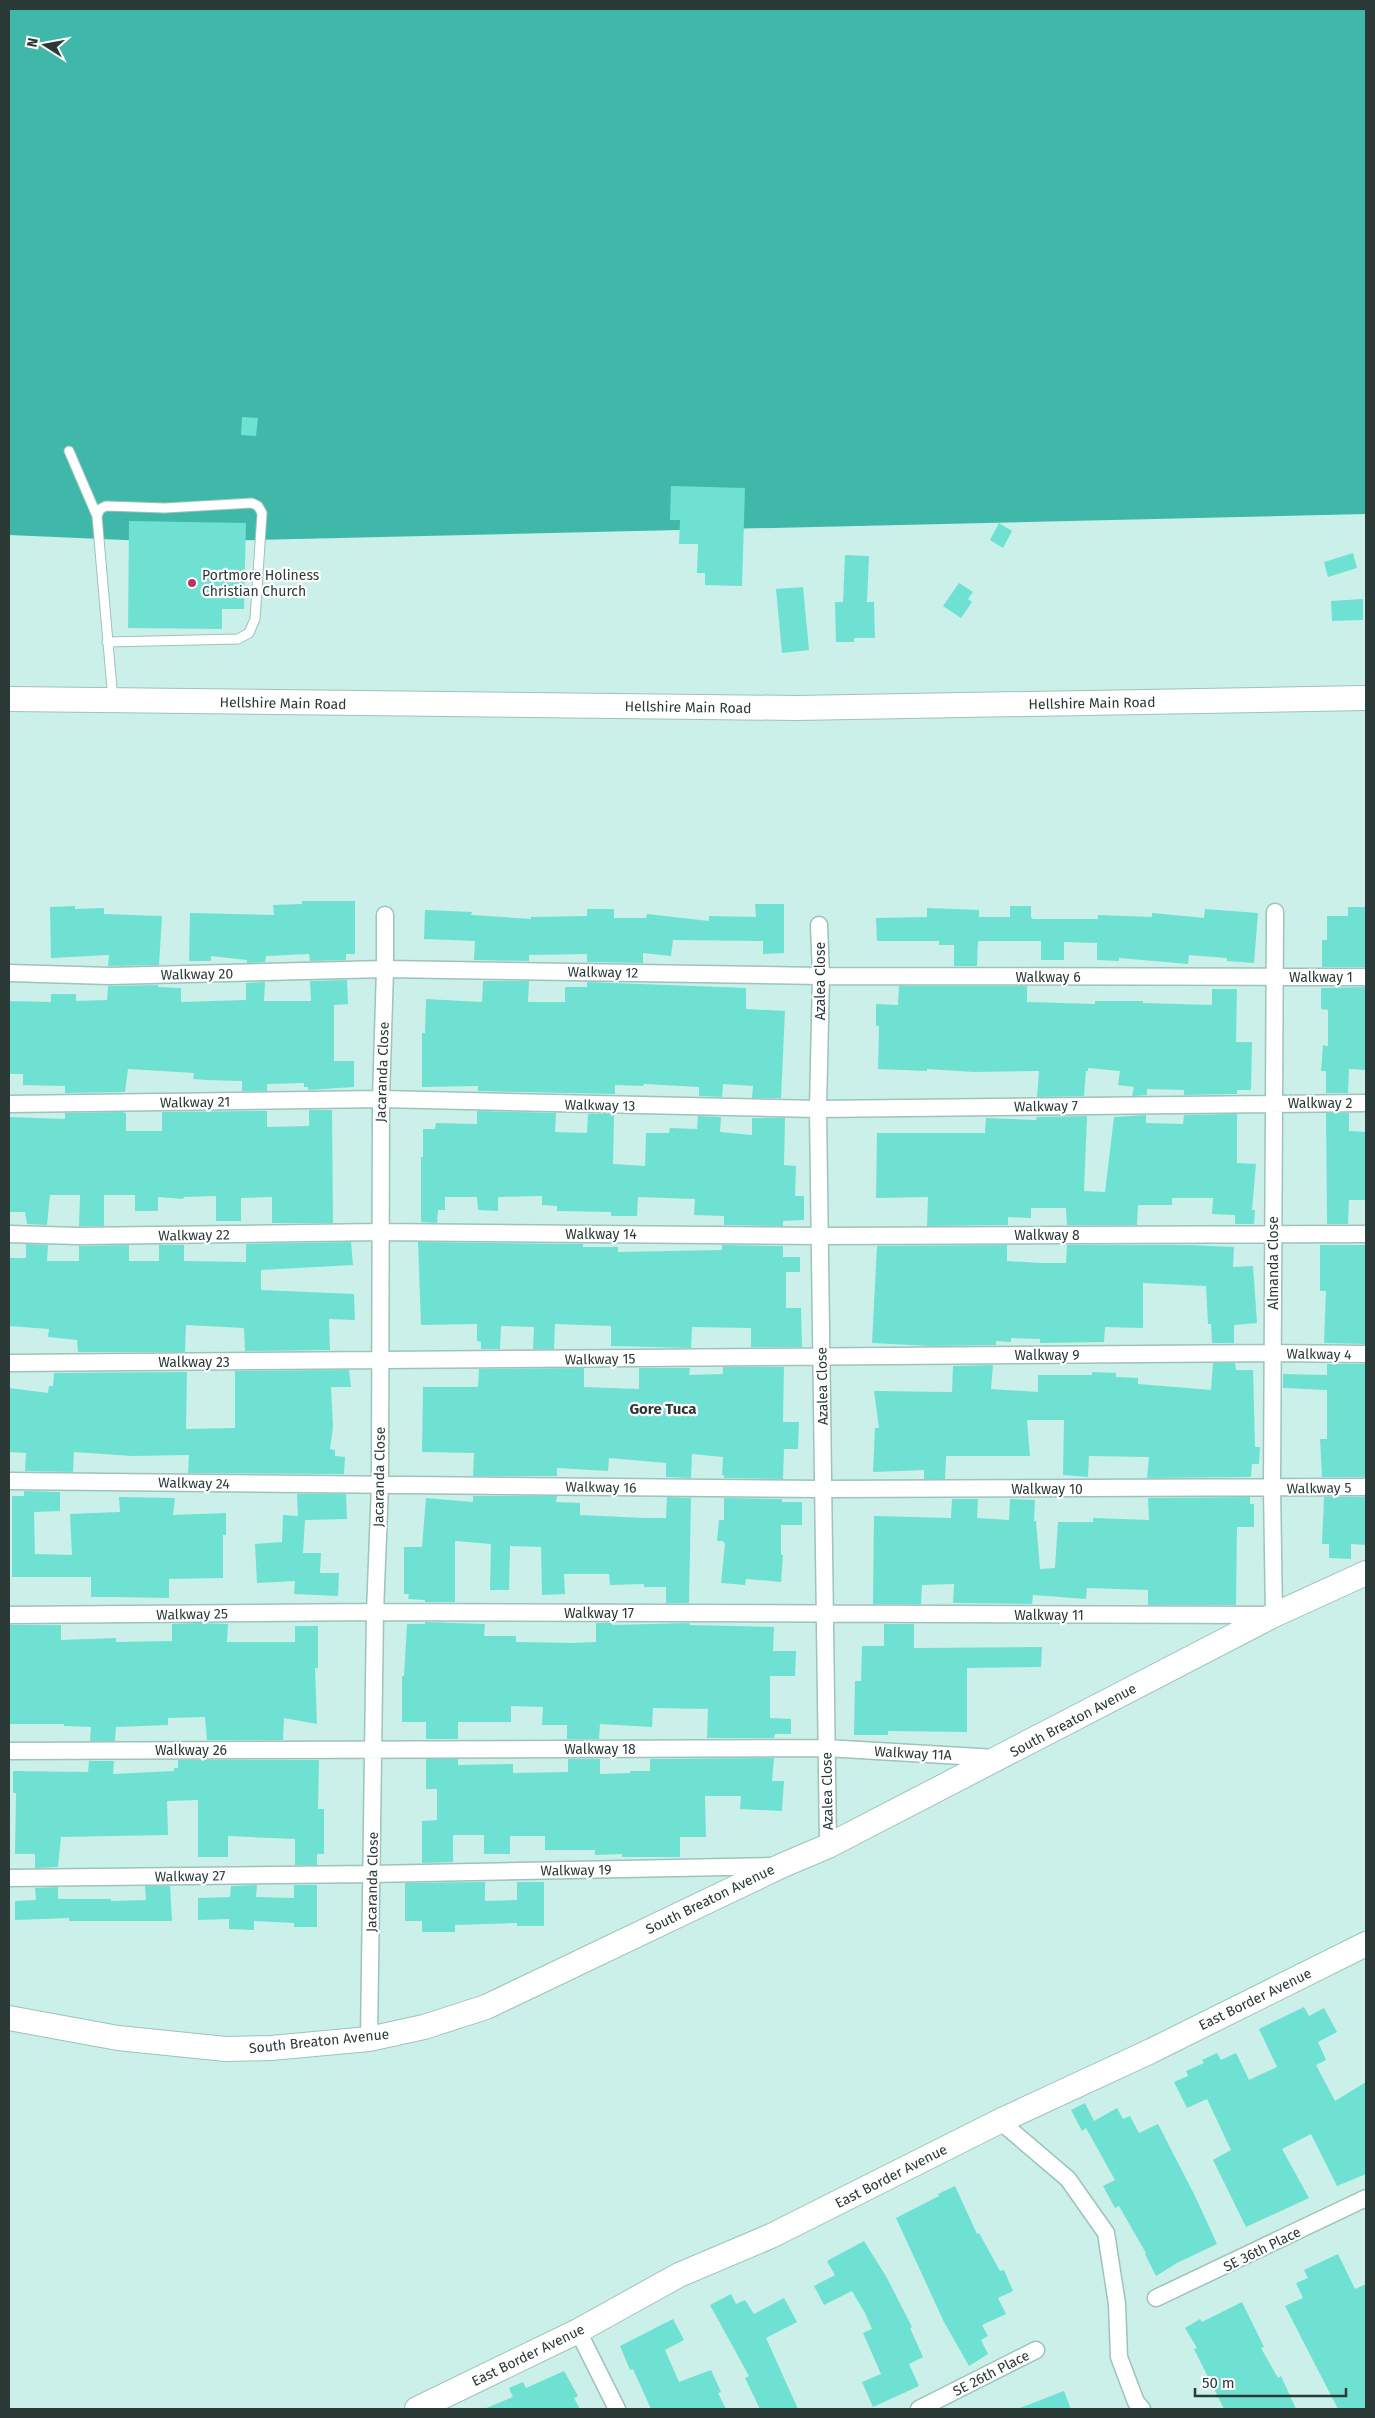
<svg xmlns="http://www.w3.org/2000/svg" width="1375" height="2418" viewBox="0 0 1375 2418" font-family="'Fira Sans',sans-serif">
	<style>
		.forest { fill: #3fb8a9 }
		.building { fill: #6ee1d2 }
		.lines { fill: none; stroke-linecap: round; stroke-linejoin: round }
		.lane-casing { stroke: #9ec2bc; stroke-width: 11 }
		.street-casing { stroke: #9ec2bc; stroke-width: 19 }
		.secondary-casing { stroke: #9ec2bc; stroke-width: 26 }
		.lane { stroke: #fff; stroke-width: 9 }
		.street { stroke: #fff; stroke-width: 16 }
		.secondary { stroke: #fff; stroke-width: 24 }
		.poi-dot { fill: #be3164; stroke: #fff; stroke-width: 2 }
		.labels { text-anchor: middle; stroke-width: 4.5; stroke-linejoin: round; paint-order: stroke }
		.poi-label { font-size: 14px; fill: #2b3a37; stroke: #fff; text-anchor: start }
		.street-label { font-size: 14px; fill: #2b3a37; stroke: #fff }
		.neighbourhood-label { font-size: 15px; font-weight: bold; fill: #2b3a37; stroke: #fff }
	</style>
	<rect width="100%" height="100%" fill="#caf0e9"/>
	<path class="forest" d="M9,9H1366V514L170,542L9,535Z"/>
	<path class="building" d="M242,417L258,418L256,436L241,435Z
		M671,486L745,488L742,586L705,585V573H697L698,544H679L680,520H670Z
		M129,521L246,523L244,609H222V629L128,628Z
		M999,523L1012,531L1003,548L990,540Z
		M1353,553L1357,568L1328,577L1324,562Z
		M845,555L869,556L867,602H874L875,638H854V642H836L835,602H843Z
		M959,583L973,592L968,599L972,602L961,618L943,606Z
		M803,587L809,650L782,653L776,589Z
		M1363,599V620L1332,621L1331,601Z
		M302,901H355V954H346V960L310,961L309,954L266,956L265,962L247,963V960L211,956V961H189L190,913L274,915L273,905L302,904Z
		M755,904H784V953L763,954V941L673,940L671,956L643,953V963L587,962V954L529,955V961L474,960L475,941L424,939L425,910L472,912L471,915L531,919V917L587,916V909H614V918H646L647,914L709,921V916L756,917Z
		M75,906V909L104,908V914L162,916L159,965L108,966L109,955L51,958L50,907Z
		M1010,906H1031V917L1033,919H1098V915L1152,917V913L1204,918L1205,909L1258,913L1254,963L1227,961V958L1189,955L1188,964L1119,958V961L1097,960V943L1064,942V960H1041V941H978L977,966H954V945H939V941H877L876,918L927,917V908L979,910V917H1010Z
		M1348,907H1366V967H1322V940H1327V916H1348Z
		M347,980L348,1004L334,1005V1061H354V1087L308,1090V1087H304V1083L267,1084V1091H242V1081L206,1080L193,1079L194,1073L128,1069L125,1092L65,1093V1086L23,1085V1074H9V1001L51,1002V994H76V1001L107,1000L108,986L158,985V987L181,988V1002L246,1000V983L265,982L264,1001H311L310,981Z
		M483,981H529L528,1002H565V987H587V982L746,988V1009L785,1011L781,1098H752L753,1086L723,1084L722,1097L699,1096V1087L644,1084L643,1086L615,1085V1094L478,1091V1086L422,1087V1033H425L426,999L482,1002Z
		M899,986H1027V1002L1095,1004V1001H1143V1003L1212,1005V989H1237L1236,1042H1252L1251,1090H1237V1094L1184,1095V1090L1147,1089V1095L1132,1096L1134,1087L1118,1085L1120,1071L1088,1068V1071H1086L1084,1096L1037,1097L1039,1071L974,1072L927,1069V1071L878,1069L879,1026H876V1004L898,1005Z
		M1366,987V1070L1349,1069L1348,1093H1326V1071H1321L1323,1045L1328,1046V1010L1321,1009V988Z
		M309,1110H332L333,1223H272V1197L241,1198V1221H216V1196L184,1197L183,1199L158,1197V1211H135V1195H104V1226H79L80,1195H50L47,1225L27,1224L25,1212H9V1117L65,1119V1113L122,1112L126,1113V1131H162V1112L267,1111V1127L309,1126Z
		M477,1111L556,1113L555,1132L587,1133L588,1114H614L613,1164L645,1166L646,1133H669L670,1128L697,1129L698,1116L721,1117L720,1132L752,1135V1118H785L784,1165L796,1166L795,1196H804V1220L783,1221V1226L724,1225V1216L694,1215L695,1199L638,1197L637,1216H611V1212L557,1211V1206L542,1205V1196L498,1197V1211L478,1210L477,1197H445V1210H438L437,1223L421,1222V1157H423V1129H435L436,1123L477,1124Z
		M1326,1113H1349V1131L1366,1132V1200H1349L1348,1224H1327Z
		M1237,1114V1163L1256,1164L1252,1210H1255L1254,1224H1235V1215L1212,1214L1213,1198H1172V1205H1138L1137,1225H1067L1066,1208H1031V1218L1008,1217V1225L927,1226L928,1197L876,1198L877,1133H985L986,1118L1036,1120L1037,1117L1087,1116L1084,1191L1105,1192L1114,1117L1146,1115V1123L1183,1124L1184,1115Z
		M351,1242L353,1265L261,1270V1290L354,1294L355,1320L329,1319L330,1350L245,1351L244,1328L186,1325L185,1352H78L77,1340L48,1337L49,1329L9,1326V1258H26V1244L48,1245L47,1261H79V1246L129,1245V1261H159V1245H184V1261L246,1262V1244Z
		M418,1242L574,1244H583V1247H618V1252L722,1250V1245L783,1246V1257H800V1272H786V1308H801L802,1347H751V1328L692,1327L691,1348L611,1346V1326L555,1324L554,1349H533L534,1327L501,1326L500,1349H481V1342L477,1341V1324L421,1325Z
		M1007,1245V1261L1042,1263H1066L1067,1245H1189L1234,1247L1233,1267L1253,1266L1257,1323L1234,1325V1343H1212L1211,1324H1208L1206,1286L1143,1283V1328L1105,1327L1104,1342L1040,1343V1339L1011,1338V1342L996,1341V1345L930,1346L872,1343L877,1246Z
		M1320,1245H1366V1344L1324,1343L1326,1291H1320Z
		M1213,1363H1235L1236,1370H1253L1255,1447H1260L1259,1464H1252L1251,1477L1147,1478L1149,1457L1089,1456L1088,1477L1063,1475L1064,1420H1027L1030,1456H946L945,1479H924V1470L873,1472L875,1428H879L874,1391L952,1392L953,1366L993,1365L991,1389L1038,1392V1375H1092V1372L1116,1373V1377L1138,1378V1384L1211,1390Z
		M1327,1364H1366V1477H1322L1320,1439H1327V1390L1283,1388V1374L1327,1375Z
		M723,1367H784L783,1422H799L798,1449H784L783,1479L724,1478V1475H722L723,1457L692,1454L691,1478L666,1477V1463L609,1458L608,1471L557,1468V1476H473L474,1453L422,1452L423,1387H478L479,1369L584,1368V1387L639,1389V1368H690L689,1375L723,1374Z
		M349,1370L351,1387H331L333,1427L330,1449L335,1450V1456L345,1457L344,1474L188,1473L189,1455L132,1456L74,1452L73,1472L25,1471L26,1453L9,1452V1388L48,1393L49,1386H53L54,1373L187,1372L186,1429L235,1428V1371Z
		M24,1491L60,1492V1511L34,1512L35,1554L72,1555L70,1514L120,1512L119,1497L175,1498L173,1515L226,1513V1535H223V1578L169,1579V1598L114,1597H91V1577H12V1496H24Z
		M297,1494H346L347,1519L305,1520L303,1553H321L320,1573H339L338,1596L294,1594L295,1581L257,1583L255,1544L282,1542L283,1515L298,1516Z
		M473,1496H557L556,1502L580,1503V1515L644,1518H666L667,1497L691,1498L689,1603H666V1587H644V1584L610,1585L609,1574H564L565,1594L542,1595L541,1547L510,1546L509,1590H490L491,1544L455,1541V1602H425V1600L408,1599L409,1594H404V1547H422L426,1498L473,1502Z
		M1250,1497V1504H1254V1527H1237L1236,1605H1148V1590L1087,1588L1086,1599L1033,1595L1032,1604L953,1603L954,1584L922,1585L921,1604H873L874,1516L951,1518L952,1499H978L977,1518L1009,1520L1010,1499L1035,1500L1034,1521H1036L1040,1569L1055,1568L1058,1522H1093V1518L1149,1520L1148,1498Z
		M1324,1497H1366V1545L1351,1544V1559L1329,1558V1544H1322Z
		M724,1498L782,1499V1502H802V1525H781V1555H783L781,1582L746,1579L745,1585L721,1583L725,1544L723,1541H717L719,1520H724Z
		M425,1622L485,1624L484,1636H516V1642L574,1643L596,1642V1623H612V1625L689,1623L690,1625L774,1627L773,1651H796L795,1676H770V1718L791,1719V1734H775L774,1738H707L708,1709L653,1708L652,1727L600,1724L599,1739H567V1725H542L543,1707L511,1706V1722H458V1739H426V1722H402V1676H404L407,1624H425Z
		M198,1623L228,1624L227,1642H295V1626H318V1668H315L317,1724L284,1718L283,1740H207L205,1717L168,1718V1725L116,1727L115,1741H90L91,1727L64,1726V1724H10V1625H61V1640L116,1638V1642L172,1641V1624Z
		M884,1624H914V1648L1042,1647L1041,1667L967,1668V1732L888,1731V1735H854L855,1681H861L862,1646H884Z
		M774,1758L772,1781H784L782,1811L740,1809L741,1796H705L706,1837H680V1857H622V1854L595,1855V1850H545V1836H510V1854H484V1835H453V1862L422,1863V1821L437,1820V1789H426V1759H458V1765L513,1764V1773L568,1772V1759H600V1774L630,1773V1771H650V1759Z
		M178,1760H319L318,1809H324V1854H317V1865H295V1839L228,1836V1857H198V1800L167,1801L168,1835L61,1837L58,1867L35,1868V1854H15L16,1793H13V1771L88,1772L89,1761H114L113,1774L174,1771V1768H178Z
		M485,1882V1901L517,1900V1882H544V1926H517V1923L455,1925V1932H422V1921H405V1883Z
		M257,1885L256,1897L294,1898V1885H317V1927H294V1923L254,1921V1930L229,1929V1919L198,1920V1898L230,1897L231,1886Z
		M145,1886H170L172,1921H69V1918L15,1920V1901L36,1900L35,1888L58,1887V1899H111V1901L146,1900Z
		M1304,2007L1309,2016L1324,2008L1337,2032L1318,2042L1326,2060L1316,2065L1335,2101L1366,2082V2174L1337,2186L1311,2134L1282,2149L1309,2198L1246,2227L1213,2160L1231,2150L1207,2099L1187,2108L1174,2082L1188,2076L1186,2071L1204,2063L1202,2060L1217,2053L1221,2060L1236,2053L1249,2080L1277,2067L1259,2029Z
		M1085,2103L1094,2121L1117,2108L1123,2119L1130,2116L1139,2133L1158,2124L1195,2196L1217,2244L1177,2263L1156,2276L1145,2254L1146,2253L1119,2206L1115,2208L1103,2186L1115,2180L1086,2128L1082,2131L1071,2110Z
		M955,2186L977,2234L979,2233L1000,2271L1004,2270L1013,2291L998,2298L1006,2314L982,2325L988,2336L981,2340L988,2354L969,2366L944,2322L896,2218L939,2196L938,2194Z
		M864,2241L887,2278L912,2327L910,2328L923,2357L909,2364L919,2386L873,2407L862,2382L881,2374L863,2333L872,2329L865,2313L852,2291L824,2305L814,2286L835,2275L827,2261Z
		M1338,2254L1355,2289L1366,2284V2409H1338L1285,2306L1303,2298L1296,2283L1308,2278L1304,2270Z
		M731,2294L736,2304L745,2300L754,2314L784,2298L797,2322L766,2338L798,2409H760L745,2378L749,2376L710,2305Z
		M1242,2302L1264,2347L1261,2348L1278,2378L1281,2376L1296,2409H1224L1194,2349L1197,2348L1185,2328L1200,2319L1202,2322Z
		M673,2319L684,2340L665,2350L679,2382L711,2370L721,2392L718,2393L726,2409H651L633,2369L630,2370L620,2346Z
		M564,2371L578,2396L574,2398L580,2409H484L513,2397L509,2388L523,2382L526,2388Z
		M1064,2391L1071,2409H1021L1020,2408Z"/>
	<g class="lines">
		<g class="lane-casing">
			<path id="lane" d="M69,451L97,516
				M107,642L238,639L249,633L255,619L262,513L258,506L252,503L165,508L106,506L100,509L97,516L113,700"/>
		</g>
		<g class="street-casing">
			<path id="street" d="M819,925L821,976L818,1109L828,1846
				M9,973L110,976L385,969L821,976L1366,977
				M9,1104L381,1099L818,1109L1366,1103
				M9,1234L79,1236L380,1232L821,1236L1366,1234
				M9,1363L1272,1353L1366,1354
				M9,1481L823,1489L1366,1487
				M9,1615L375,1612L1274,1615L1272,1488L1275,912
				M9,1751L826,1748L996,1758
				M9,1878L372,1874L774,1866
				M369,2039L375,1612L380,1485L381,1099L385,969V915
				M1000,2121L1068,2179L1106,2233L1117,2304L1119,2357L1136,2402L1142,2409
				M1156,2298L1366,2198
				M578,2331L617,2409
				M919,2409L1036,2350"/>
		</g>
		<g class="secondary-casing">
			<path id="secondary" d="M9,699L796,708L1366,698
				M9,2018L118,2038L226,2049L271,2048L369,2039L424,2027L486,2007L781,1866L828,1846L1274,1615L1366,1573
				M417,2409L578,2331L679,2275L771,2236L1000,2121L1151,2051L1366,1944"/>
		</g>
		<use href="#lane" class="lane"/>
		<use href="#street" class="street"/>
		<use href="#secondary" class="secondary"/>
	</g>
	<circle class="poi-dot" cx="192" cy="583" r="5"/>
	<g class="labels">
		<g class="poi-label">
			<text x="202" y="580">Portmore Holiness<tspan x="202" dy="16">Christian Church</tspan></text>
		</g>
		<g class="street-label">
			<text transform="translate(283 703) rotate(1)" y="5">Hellshire Main Road</text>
			<text transform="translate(1092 703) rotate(-1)" y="5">Hellshire Main Road</text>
			<text transform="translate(688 707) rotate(1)" y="5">Hellshire Main Road</text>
			<text transform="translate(603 972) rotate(1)" y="5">Walkway 12</text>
			<text transform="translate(197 974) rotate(-1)" y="5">Walkway 20</text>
			<text x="1048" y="982">Walkway 6</text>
			<text x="1321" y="982">Walkway 1</text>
			<text transform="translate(820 981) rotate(-90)" y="5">Azalea Close</text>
			<text transform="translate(382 1072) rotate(-88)" y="5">Jacaranda Close</text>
			<text transform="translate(195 1102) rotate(-1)" y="5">Walkway 21</text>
			<text x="1320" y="1108">Walkway 2</text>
			<text transform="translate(600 1105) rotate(1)" y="5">Walkway 13</text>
			<text transform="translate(1046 1106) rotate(-1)" y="5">Walkway 7</text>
			<text x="601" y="1239">Walkway 14</text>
			<text transform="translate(194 1235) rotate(-1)" y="5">Walkway 22</text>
			<text x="1047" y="1240">Walkway 8</text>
			<text transform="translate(1273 1263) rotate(-90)" y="5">Almanda Close</text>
			<text transform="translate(1319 1354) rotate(1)" y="5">Walkway 4</text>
			<text x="1047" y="1360">Walkway 9</text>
			<text transform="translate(600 1359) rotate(-1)" y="5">Walkway 15</text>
			<text x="194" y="1367">Walkway 23</text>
			<text transform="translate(822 1386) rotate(-91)" y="5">Azalea Close</text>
			<text transform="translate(379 1477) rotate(-89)" y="5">Jacaranda Close</text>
			<text transform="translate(194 1483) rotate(1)" y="5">Walkway 24</text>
			<text transform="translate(601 1487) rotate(1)" y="5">Walkway 16</text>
			<text transform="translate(1319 1488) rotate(-1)" y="5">Walkway 5</text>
			<text x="1047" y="1494">Walkway 10</text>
			<text x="599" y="1618">Walkway 17</text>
			<text transform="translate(192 1614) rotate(-1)" y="5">Walkway 25</text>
			<text x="1049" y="1620">Walkway 11</text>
			<text transform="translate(1073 1720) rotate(-28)" y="5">South Breaton Avenue</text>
			<text x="600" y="1754">Walkway 18</text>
			<text x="191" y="1755">Walkway 26</text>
			<text transform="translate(913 1753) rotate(3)" y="5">Walkway 11A</text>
			<text transform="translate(827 1791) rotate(-91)" y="5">Azalea Close</text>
			<text transform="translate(576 1870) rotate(-1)" y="5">Walkway 19</text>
			<text transform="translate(190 1876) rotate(-1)" y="5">Walkway 27</text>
			<text transform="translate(372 1882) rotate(-89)" y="5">Jacaranda Close</text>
			<text transform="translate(710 1899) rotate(-26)" y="5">South Breaton Avenue</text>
			<text transform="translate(1255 1999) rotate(-26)" y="5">East Border Avenue</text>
			<text transform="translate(319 2041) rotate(-6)" y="5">South Breaton Avenue</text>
			<text transform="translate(891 2176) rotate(-27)" y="5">East Border Avenue</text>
			<text transform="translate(1262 2249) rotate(-26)" y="5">SE 36th Place</text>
			<text transform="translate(528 2355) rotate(-26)" y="5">East Border Avenue</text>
			<text transform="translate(991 2373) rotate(-27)" y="5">SE 26th Place</text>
		</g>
		<g class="neighbourhood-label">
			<text x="663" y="1414">Gore Tuca</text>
		</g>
	</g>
	<rect width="1375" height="2418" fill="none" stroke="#2b3a37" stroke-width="20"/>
	<g transform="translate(45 45) rotate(281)" stroke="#ffffff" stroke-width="4" paint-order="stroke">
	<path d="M0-4L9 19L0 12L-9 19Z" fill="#2b3a37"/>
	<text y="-8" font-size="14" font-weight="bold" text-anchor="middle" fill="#2b3a37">N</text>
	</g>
	<path d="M1195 2388v8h151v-8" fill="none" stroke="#2b3a37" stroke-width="2.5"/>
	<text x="1202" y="2388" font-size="15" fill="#2b3a37" stroke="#ffffff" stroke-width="4" paint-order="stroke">50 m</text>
</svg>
